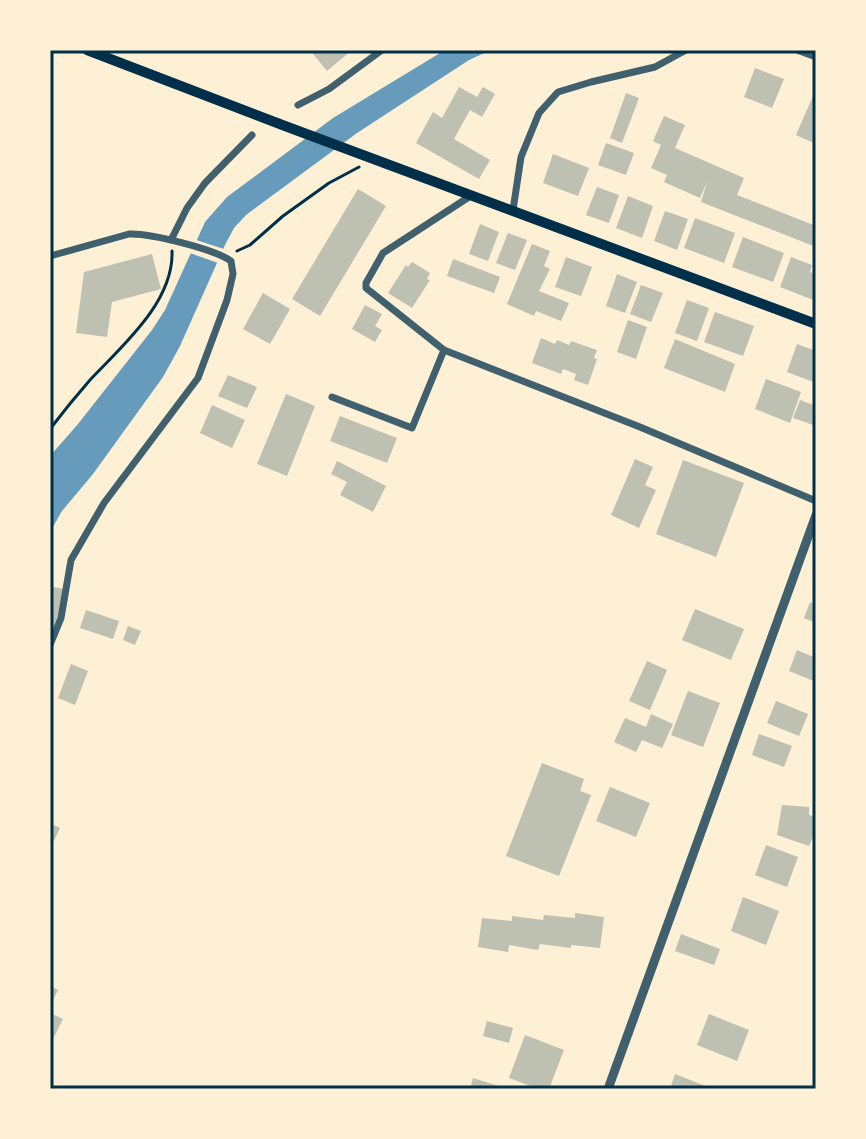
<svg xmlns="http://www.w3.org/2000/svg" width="866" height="1139" viewBox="0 0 866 1139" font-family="'Exo 2',sans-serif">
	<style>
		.water { fill: #669bbc }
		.pier { fill: #fdf0d5 }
		.building { fill: #bec0b2 }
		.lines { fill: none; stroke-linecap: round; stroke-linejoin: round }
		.path { stroke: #003049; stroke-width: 3 }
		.minor { stroke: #3f606c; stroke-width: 7 }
		.tertiary { stroke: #3f606c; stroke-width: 9 }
		.secondary { stroke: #003049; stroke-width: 10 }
		.neatline { fill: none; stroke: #003049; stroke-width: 3 }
	</style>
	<rect width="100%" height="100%" fill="#fdf0d5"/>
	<path class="water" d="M445,50H491L469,60L357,133L246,215L234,228L225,245L180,346L163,377L93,474L62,511L50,532V456L78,424L152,330L165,310L205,222L227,197L333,118Z"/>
	<path class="pier" d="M193,239L227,250L221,264L187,252Z"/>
	<path class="building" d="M310,50H352L327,71Z
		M755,68L784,79L772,108L744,97Z
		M459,87L477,97L483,87L495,94L482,117L470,110L454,139L490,160L479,179L416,143L433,112L442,118Z
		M816,89V144L796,135Z
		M626,93L639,98L622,143L610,138Z
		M664,116L685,125L675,148L744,178L737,195L816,226V247L701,202L707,182L700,198L664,182L667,175L651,168L661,145L653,141Z
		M606,143L634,153L626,175L598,165Z
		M553,154L589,168L578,196L543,183Z
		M597,187L619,195L609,223L586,215Z
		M358,189L386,206L320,316L292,299Z
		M628,196L653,206L642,238L616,228Z
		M665,211L688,219L677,250L654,241Z
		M695,218L735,233L724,263L684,248Z
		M480,224L499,232L488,261L469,254Z
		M508,233L527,240L515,270L496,263Z
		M743,237L784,253L773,282L732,267Z
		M532,244L550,251L544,266L550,269L539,291L569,303L561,321L536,311L534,316L507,304Z
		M152,254L161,289L112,302L107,337L76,333L84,272Z
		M566,257L592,267L581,296L555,287Z
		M791,257L812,265L810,272L816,274V301L780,287Z
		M453,259L500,277L494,293L447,276Z
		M412,262L430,273L427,279L430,280L412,308L388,293L406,265L408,267Z
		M617,274L637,282L625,313L606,306Z
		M641,285L663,293L651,322L630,314Z
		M263,293L290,309L270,344L243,329Z
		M687,300L709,308L697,341L675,333Z
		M365,305L382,314L375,326L382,330L375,342L352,329Z
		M715,312L754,326L743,356L704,342Z
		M628,320L647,327L636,359L617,352Z
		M541,338L555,344L557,340L569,345L571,341L597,350L594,358L597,359L588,385L574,380L576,374L563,369L561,374L532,363Z
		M675,339L735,364L725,392L664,368Z
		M797,344L816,351V383L787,372Z
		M228,375L257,387L247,408L218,396Z
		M766,379L801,392L790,423L755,409Z
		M286,394L315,406L287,476L257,464Z
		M800,400L816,406V426L793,418Z
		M212,405L245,420L232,448L200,433Z
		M340,416L397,438L387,463L330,441Z
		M635,459L653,467L645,485L656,490L639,528L611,515Z
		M683,460L744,483L716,557L656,534Z
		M337,461L386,486L373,512L340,495L347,482L331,474Z
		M50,586L63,589L60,609L50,637Z
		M810,602L816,605V623L804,618Z
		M695,609L744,629L731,660L682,640Z
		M86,610L119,621L113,639L80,628Z
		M128,626L141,631L135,645L123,640Z
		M797,650L816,658V682L789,671Z
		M647,661L667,670L650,710L629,701Z
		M71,664L88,671L75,705L58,698Z
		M688,691L720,703L703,747L671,735Z
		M776,701L808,714L799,736L767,723Z
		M651,714L673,724L662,748L642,740L636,752L614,742L625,718L646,727Z
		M759,734L792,746L784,767L752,755Z
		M542,763L584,779L580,791L591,795L559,876L506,856Z
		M610,787L650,803L636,837L596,821Z
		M782,805L809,807V815L816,817V830L809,846L777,835Z
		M50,823L60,828L50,849Z
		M766,845L798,857L787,887L755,875Z
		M743,897L779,911L766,945L731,931Z
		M575,913L604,917L600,948L571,945V948L540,944L538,950L509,945L508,952L478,947L482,918L512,921V916L543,920L544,915L575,918Z
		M681,934L720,949L714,965L675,951Z
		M50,986L58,990L50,1006Z
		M50,1013L63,1019L50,1045Z
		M709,1014L749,1030L737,1061L697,1045Z
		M487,1021L513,1028L509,1043L483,1036Z
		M525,1035L564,1050L549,1089H539L509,1078Z
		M675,1074L713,1089H670Z
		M473,1078L499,1086L498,1089H470Z"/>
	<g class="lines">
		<path class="path" d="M237,251L250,245L283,216L329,183L359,167
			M50,429C63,412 76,396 90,380C122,346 174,302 172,251"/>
		<path class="minor" d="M797,50L816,57
			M298,105L329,89L382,50
			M513,210L521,157L539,113L558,92L591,82L655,67L686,50
			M171,240L187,208L205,183L252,135
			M50,256L129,234C150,233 214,249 231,261L233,274L227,300L198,378L104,503L71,560L61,618L50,645
			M444,350L366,288V283L383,253L472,195
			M332,397L412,428L444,350L640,427L816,501"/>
		<path class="tertiary" d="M608,1089L816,515"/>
		<path class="secondary" d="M87,50L285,126L816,324"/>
	</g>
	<rect width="866" height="1139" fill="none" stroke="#fdf0d5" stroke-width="104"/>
	<rect x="52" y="52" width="762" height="1035" class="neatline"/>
</svg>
